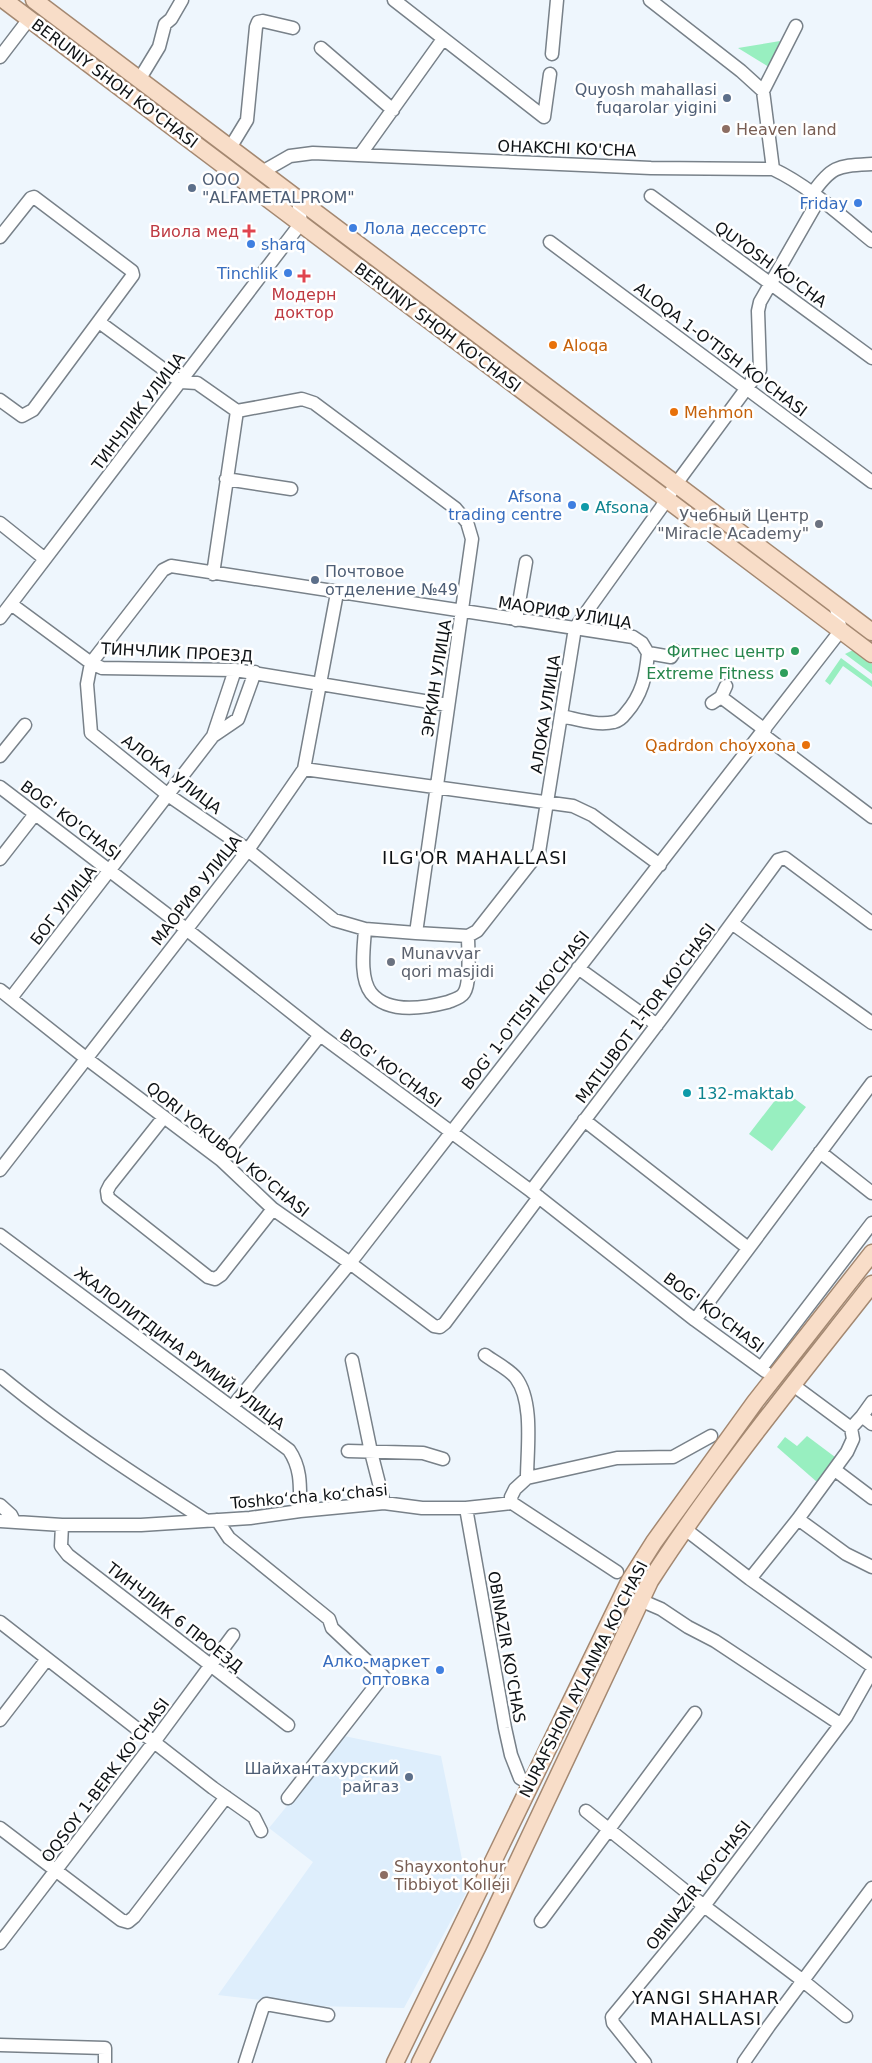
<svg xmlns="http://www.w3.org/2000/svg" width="872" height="2063" viewBox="0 0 872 2063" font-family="'DejaVu Sans',sans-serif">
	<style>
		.built { fill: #deeefc }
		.green { fill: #98efc0 }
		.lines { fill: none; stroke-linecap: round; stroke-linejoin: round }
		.minor-casing { stroke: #788189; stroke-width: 15 }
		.major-casing { stroke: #a48871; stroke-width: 19 }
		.minor { stroke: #fff; stroke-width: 12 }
		.major { stroke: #f8ddc8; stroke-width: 16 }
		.service-dot { fill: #5c6f8a; stroke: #fff; stroke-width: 2 }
		.education-dot { fill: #8d6e63; stroke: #fff; stroke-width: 2 }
		.shop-dot { fill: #3f7fe0; stroke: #fff; stroke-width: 2 }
		.health-dot { fill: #e0444e; stroke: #fff; stroke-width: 2 }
		.food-dot { fill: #e8710a; stroke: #fff; stroke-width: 2 }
		.culture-dot { fill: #0f9aa8; stroke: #fff; stroke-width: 2 }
		.worship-dot { fill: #6b7280; stroke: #fff; stroke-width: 2 }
		.leisure-dot { fill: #2e9e5b; stroke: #fff; stroke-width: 2 }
		.labels { text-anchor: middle; stroke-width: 5; stroke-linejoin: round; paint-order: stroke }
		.street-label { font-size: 16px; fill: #0e1215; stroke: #fff }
		.service-label { font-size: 16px; fill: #4e5e75; stroke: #fff; text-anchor: end }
		.education-label { font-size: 16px; fill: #785e54; stroke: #fff; text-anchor: start }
		.shop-label { font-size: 16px; fill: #366cbe; stroke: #fff; text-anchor: end }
		.health-label { font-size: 16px; fill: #be3a42; stroke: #fff; text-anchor: end }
		.food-label { font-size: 16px; fill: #c56008; stroke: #fff; text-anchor: start }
		.culture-label { font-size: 16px; fill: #0d838f; stroke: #fff; text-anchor: start }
		.worship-label { font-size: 16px; fill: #5b616d; stroke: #fff; text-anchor: end }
		.leisure-label { font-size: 16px; fill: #27864d; stroke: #fff; text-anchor: end }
		.neighbourhood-label { font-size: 18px; letter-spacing: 1px; fill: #0e1215; stroke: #fff }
	</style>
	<rect width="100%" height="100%" fill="#eef6fd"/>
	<path class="built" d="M344,1736L441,1756L468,1889L404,2008L312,2006L218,1995L313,1862L269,1828Z"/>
	<path class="green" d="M780,41L769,67L738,48Z
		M853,650L872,664V674L845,654Z
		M841,658L872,681V687L843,666L830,685L825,681Z
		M783,1090L806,1107L772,1151L749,1134Z
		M807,1436L835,1457L817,1482L777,1447L785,1437L797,1446Z"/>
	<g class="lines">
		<g class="minor-casing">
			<path id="minor" d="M394,0L544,117L550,74
				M650,0L741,71L763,91L773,169
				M321,48L393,110
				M552,54L557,0
				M0,57L29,19
				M139,80L159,47L165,24L171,19L182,0
				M763,91L796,26
				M230,148L247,120L256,27L258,22L263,21L293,28
				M360,155L443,39
				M262,172L290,156L313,153L651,168L773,169C809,186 841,216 872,241
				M812,194C832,165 838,166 872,164
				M651,196L872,358
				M0,237L31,198L34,197L132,271L133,275L33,410L22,416L0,400
				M550,242L872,482
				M99,322L181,382L197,383L237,411L302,399L314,403L455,508L467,522L472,539L416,933
				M226,479L291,489
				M0,523L45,559
				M213,574L237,411
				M11,604L91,663L102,668L235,670L448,705
				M0,618L301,223L298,199
				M516,620L526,562
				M648,653L671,657L675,651
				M721,697L765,730
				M712,703L721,697L726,686
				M561,716C577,719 597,726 614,722C619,721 623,717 626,713C642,695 646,676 648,653L642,643L633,637L171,566L163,570L91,663L87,684L91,733L168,795L248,850L334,920L365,929L416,933L468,936L477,931L539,852L575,628L661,508L676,484L760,370L758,311L760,302L819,199
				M762,734L872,817
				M213,736L238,719L255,672
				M0,756L25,725
				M304,769L573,806L592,815L660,865
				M0,787L186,929L320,1035L531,1191L695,1320L765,1371
				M0,859L35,814
				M733,924L872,1023
				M365,929C364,947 359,977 371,993C388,1014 425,1008 448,1002C453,1000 461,998 464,993C471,983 468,949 468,936
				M578,968L657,1025
				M0,990L87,1059L221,1160L273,1209L350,1263L434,1326L440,1327L445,1323L539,1197
				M11,998L213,736L235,670
				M164,1117L110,1185L107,1191L108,1198L208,1277L215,1279L221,1275L273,1209
				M584,1120L748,1248
				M820,1152L872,1193
				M221,1160L320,1035
				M0,1170L248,850L304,769L337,593
				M531,1191L668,1010L778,860L785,858L872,923
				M0,1235L289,1450C302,1469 300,1488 300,1511
				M695,1320L872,1083
				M485,1355C494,1362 509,1369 516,1378C534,1402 527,1450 527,1478
				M352,1360L371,1452L384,1503
				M761,1368L872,1223
				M0,1376C64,1429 135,1475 205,1520
				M793,1385L851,1428L862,1416L872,1424
				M232,1407L350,1263L841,630L835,604
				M862,1416L872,1402
				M348,1451L423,1453L443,1459
				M835,1470L872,1498
				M512,1503L511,1497L515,1489L527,1478L617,1458L673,1457L711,1436
				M0,1505L11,1515L14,1521
				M466,1508L505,1728L511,1755L520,1778L530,1784
				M798,1519L846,1554L872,1567
				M217,1520L229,1538L329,1619L332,1628L383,1676L288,1798
				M0,1521L62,1525H141L250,1518L300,1511L384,1503L422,1508H466L512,1503L617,1572
				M62,1525L61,1546L68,1555L288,1725
				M685,1529L750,1579L872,1666
				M750,1579L798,1519L847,1452L853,1439L851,1428
				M640,1600L661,1609L688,1627L715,1641L840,1724
				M0,1622L213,1788L254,1817L261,1831
				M0,1720L47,1659
				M586,1811L704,1906L802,1980L846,2016
				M0,1828L121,1920L128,1922L134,1917L226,1797
				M541,1921L695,1713
				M0,1943L154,1742L233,1635
				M0,2045L105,2048V2063
				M744,2062L769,2026L872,1888
				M245,2063L263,2007L266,2004L328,2015
				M645,2063L613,2023L612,2017L704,1906L846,1717L872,1671"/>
		</g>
		<g class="major-casing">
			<path id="major" d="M4,0L872,654
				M34,0L872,632
				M395,2063L630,1580L654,1542L755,1402L872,1253
				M420,2063L478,1946L650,1581C717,1477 796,1381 872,1284"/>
		</g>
		<use href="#minor" class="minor"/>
		<use href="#major" class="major"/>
	</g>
	<g class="service-dot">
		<circle cx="727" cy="98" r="5"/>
		<circle cx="192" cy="188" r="5"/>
		<circle cx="315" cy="580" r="5"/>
		<circle cx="409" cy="1777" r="5"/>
	</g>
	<g class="education-dot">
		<circle cx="726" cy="129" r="5"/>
		<circle cx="384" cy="1875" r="5"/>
	</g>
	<g class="shop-dot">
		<circle cx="858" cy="203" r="5"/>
		<circle cx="353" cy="228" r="5"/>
		<circle cx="251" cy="244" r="5"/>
		<circle cx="288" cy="273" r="5"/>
		<circle cx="572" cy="505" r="5"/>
		<circle cx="440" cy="1670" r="5"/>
	</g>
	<g class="health-dot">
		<path d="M246.5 223.5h5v5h5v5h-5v5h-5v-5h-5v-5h5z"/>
		<path d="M301.5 268.5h5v5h5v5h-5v5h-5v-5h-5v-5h5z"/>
	</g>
	<g class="food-dot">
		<circle cx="553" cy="345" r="5"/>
		<circle cx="674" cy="412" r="5"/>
		<circle cx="806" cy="745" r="5"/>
	</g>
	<g class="culture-dot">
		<circle cx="585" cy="507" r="5"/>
		<circle cx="687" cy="1093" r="5"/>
	</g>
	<g class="worship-dot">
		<circle cx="819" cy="524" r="5"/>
		<circle cx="391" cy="962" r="5"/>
	</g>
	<g class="leisure-dot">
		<circle cx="795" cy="651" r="5"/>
		<circle cx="784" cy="673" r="5"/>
	</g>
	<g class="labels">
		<g class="street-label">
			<text transform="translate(115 83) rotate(37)" y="6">BERUNIY SHOH KO'CHASI</text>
			<text transform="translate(567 148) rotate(2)" y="6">OHAKCHI KO'CHA</text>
			<text transform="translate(771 264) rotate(36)" y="6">QUYOSH KO'CHA</text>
			<text transform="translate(438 327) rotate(37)" y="6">BERUNIY SHOH KO'CHASI</text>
			<text transform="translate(721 349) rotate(37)" y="6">ALOQA 1-O'TISH KO'CHASI</text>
			<text transform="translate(138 411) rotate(-53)" y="6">ТИНЧЛИК УЛИЦА</text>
			<text transform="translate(565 612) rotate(9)" y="6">МАОРИФ УЛИЦА</text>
			<text transform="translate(177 652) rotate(3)" y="6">ТИНЧЛИК ПРОЕЗД</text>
			<text transform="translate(436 678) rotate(-81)" y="6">ЭРКИН УЛИЦА</text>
			<text transform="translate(545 714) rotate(-81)" y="6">АЛОКА УЛИЦА</text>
			<text transform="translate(172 774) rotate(37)" y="6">АЛОКА УЛИЦА</text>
			<text transform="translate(71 820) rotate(37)" y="6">BOG' KO'CHASI</text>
			<text transform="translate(196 890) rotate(-52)" y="6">МАОРИФ УЛИЦА</text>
			<text transform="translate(63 905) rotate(-52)" y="6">БОГ УЛИЦА</text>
			<text transform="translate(525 1010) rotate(-52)" y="6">BOG' 1-O'TISH KO'CHASI</text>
			<text transform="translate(645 1013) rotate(-53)" y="6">MATLUBOT 1-TOR KO'CHASI</text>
			<text transform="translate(391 1068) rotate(36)" y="6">BOG' KO'CHASI</text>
			<text transform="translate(228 1149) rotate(39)" y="6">QORI YOKUBOV KO'CHASI</text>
			<text transform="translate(714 1312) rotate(37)" y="6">BOG' KO'CHASI</text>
			<text transform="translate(180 1348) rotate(37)" y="6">ЖАЛОЛИТДИНА РУМИЙ УЛИЦА</text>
			<text transform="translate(309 1496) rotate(-5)" y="6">Toshkoʻcha koʻchasi</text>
			<text transform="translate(175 1617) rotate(38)" y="6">ТИНЧЛИК 6 ПРОЕЗД</text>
			<text transform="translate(507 1647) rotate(80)" y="6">OBINAZIR KO'CHAS</text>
			<text transform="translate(583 1679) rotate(-63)" y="6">NURAFSHON AYLANMA KO'CHASI</text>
			<text transform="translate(105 1780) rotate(-53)" y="6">OQSOY 1-BERK KO'CHASI</text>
			<text transform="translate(698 1885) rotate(-52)" y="6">OBINAZIR KO'CHASI</text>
		</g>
		<g class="service-label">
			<text x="717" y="95">Quyosh mahallasi<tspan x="717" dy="18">fuqarolar yigini</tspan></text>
			<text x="202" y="185" text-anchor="start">OOO<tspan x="202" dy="18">"ALFAMETALPROM"</tspan></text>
			<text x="325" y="577" text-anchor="start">Почтовое<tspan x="325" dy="18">отделение №49</tspan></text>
			<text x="399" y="1774">Шайхантахурский<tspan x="399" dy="18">райгаз</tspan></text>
		</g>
		<g class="education-label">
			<text x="736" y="135">Heaven land</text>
			<text x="394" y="1872">Shayxontohur<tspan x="394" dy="18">Tibbiyot Kolleji</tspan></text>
		</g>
		<g class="shop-label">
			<text x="848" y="209">Friday</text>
			<text x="363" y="234" text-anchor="start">Лола дессертс</text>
			<text x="261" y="250" text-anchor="start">sharq</text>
			<text x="278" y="279">Tinchlik</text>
			<text x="562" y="502">Afsona<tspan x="562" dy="18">trading centre</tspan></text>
			<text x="430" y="1667">Алко-маркет<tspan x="430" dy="18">оптовка</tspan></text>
		</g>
		<g class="health-label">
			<text x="239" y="237">Виола мед</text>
			<text x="304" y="300" text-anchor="middle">Модерн<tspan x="304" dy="18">доктор</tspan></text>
		</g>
		<g class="food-label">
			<text x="563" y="351">Aloqa</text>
			<text x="684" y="418">Mehmon</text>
			<text x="796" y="751" text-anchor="end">Qadrdon choyxona</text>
		</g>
		<g class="culture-label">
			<text x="595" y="513">Afsona</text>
			<text x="697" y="1099">132-maktab</text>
		</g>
		<g class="worship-label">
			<text x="809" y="521">Учебный Центр<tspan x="809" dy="18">"Miracle Academy"</tspan></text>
			<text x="401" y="959" text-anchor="start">Munavvar<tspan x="401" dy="18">qori masjidi</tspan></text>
		</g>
		<g class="leisure-label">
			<text x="785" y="657">Фитнес центр</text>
			<text x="774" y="679">Extreme Fitness</text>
		</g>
		<g class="neighbourhood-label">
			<text x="475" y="864">ILG'OR MAHALLASI</text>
			<text x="706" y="2004">YANGI SHAHAR<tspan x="706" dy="21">MAHALLASI</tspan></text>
		</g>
	</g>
</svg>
